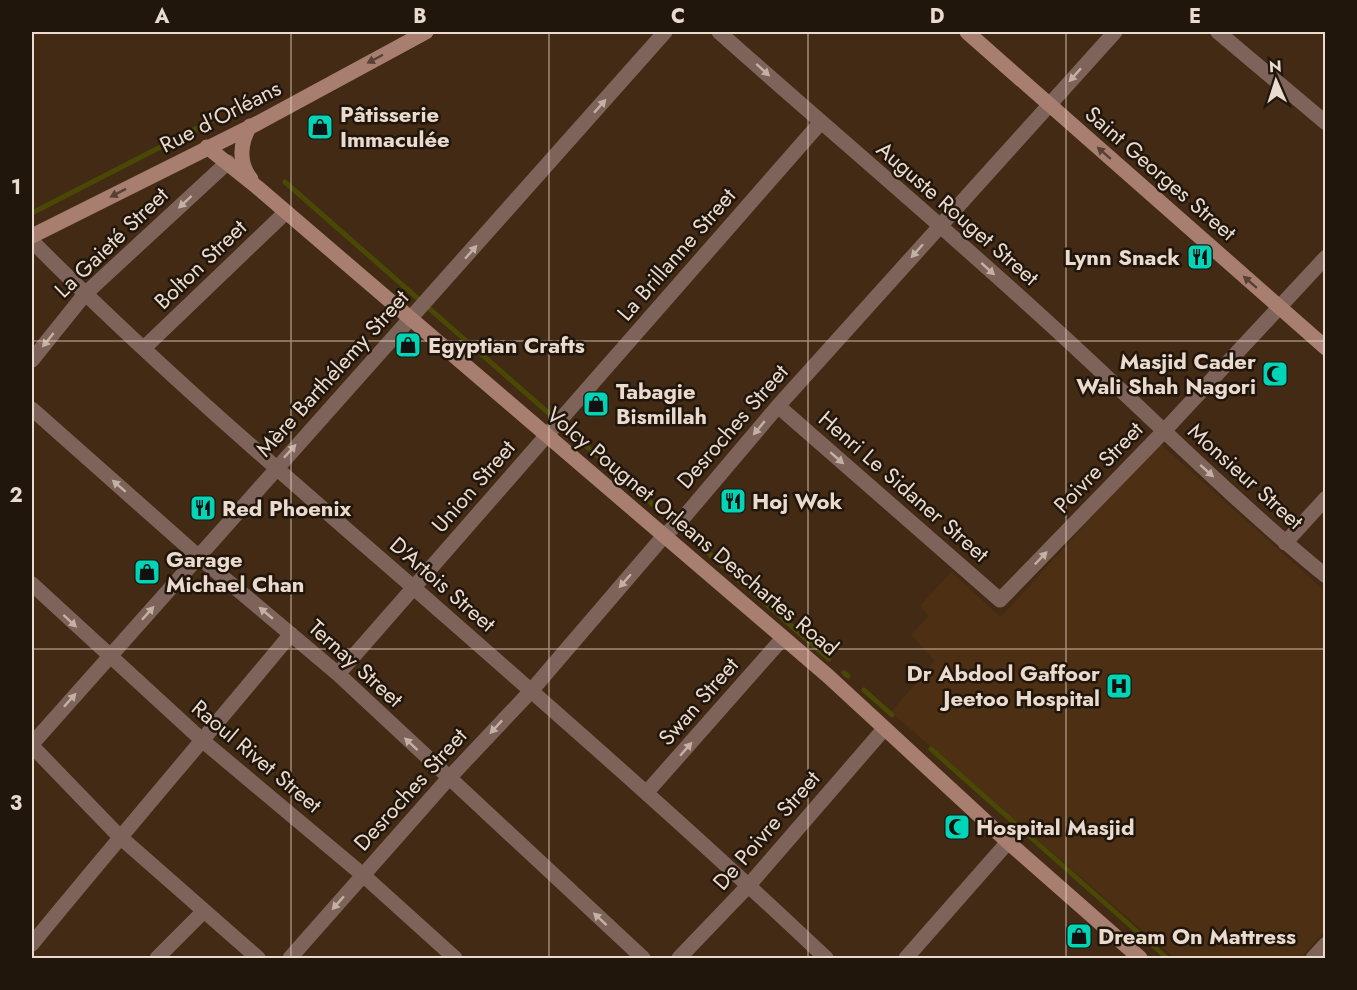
<svg xmlns="http://www.w3.org/2000/svg" width="1357" height="990" viewBox="0 0 1357 990" font-family="Jost,sans-serif">
	<style>
		.built { fill: #4d3013 }
		.lines { fill: none; stroke-linecap: round; stroke-linejoin: round }
		.stream { stroke: #494804; stroke-width: 5 }
		.street { stroke: #7d635a; stroke-width: 15 }
		.secondary { stroke: #a77e70; stroke-width: 15 }
		.oneway { fill: #574034 }
		.oneway2 { fill: #c4b1a5 }
		.grid { fill: none; stroke: #ebdbce; stroke-width: 1.5; stroke-opacity: 0.55 }
		.labels { text-anchor: middle; stroke-width: 5; stroke-linejoin: round; paint-order: stroke }
		.poi-label { font-size: 22px; font-weight: bold; fill: #ebdbce; stroke: #21160c; text-anchor: start }
		.street-label { font-size: 22px; fill: #ebdbce; stroke: #21160c }
		.neatline { fill: none; stroke: #ebdbce; stroke-width: 2 }
		.grid-label { font-size: 20px; text-anchor: middle; font-weight: bold; fill: #ebdbce }
	</style>
	<rect width="100%" height="100%" fill="#422a14"/>
	<path class="built" d="M1159,443L1325,591V931L1301,958H1174L891,712L935,661L911,635L929,615L920,606L951,572L1001,617Z"/>
	<g class="lines">
		<path class="stream" d="M285,182L829,659
			M32,213L213,120
			M844,673L848,676
			M864,690L892,715
			M931,749L1167,958"/>
		<path class="street" d="M719,32C838,138 961,241 1078,350C1160,426 1239,505 1326,576
			M1218,32L1326,123
			M32,241C153,363 284,475 414,588C553,710 692,831 826,958
			M144,348L286,212
			M32,360L85,294L228,162
			M778,406L1000,600L1164,431L1326,257
			M32,409L199,557L338,674L643,958
			M1285,543L1326,498
			M32,584L203,741L363,875L455,958
			M338,674L821,122
			M32,744L665,32
			M32,746L119,836L258,958
			M647,792L783,638
			M32,944C117,840 205,738 291,634
			M157,958L204,911
			M290,958L448,779L531,691L663,537L684,517L778,406L1115,32
			M679,958L749,885L884,729
			M906,958L1008,842
			M1313,958L1326,944"/>
		<path class="secondary" d="M967,32L1326,348
			M250,126C240,143 238,163 251,179
			M207,147L257,187L828,676L1008,842L1140,958
			M32,236L258,123L426,32"/>
	</g>
	<defs><path id="oneway-solid" d="M-6-.8H1V-3.2L6.5 0L1 3.2V.8H-6Z" transform="scale(1.5)"/></defs>
	<g class="oneway">
		<use href="#oneway-solid" transform="translate(375 59) rotate(152)"/>
		<use href="#oneway-solid" transform="translate(1104 153) rotate(-139)"/>
		<use href="#oneway-solid" transform="translate(118 193) rotate(153)"/>
		<use href="#oneway-solid" transform="translate(1250 282) rotate(-139)"/>
	</g>
	<g class="oneway2">
		<use href="#oneway-solid" transform="translate(763 70) rotate(42)"/>
		<use href="#oneway-solid" transform="translate(1075 75) rotate(132)"/>
		<use href="#oneway-solid" transform="translate(600 106) rotate(-49)"/>
		<use href="#oneway-solid" transform="translate(185 202) rotate(137)"/>
		<use href="#oneway-solid" transform="translate(917 251) rotate(132)"/>
		<use href="#oneway-solid" transform="translate(471 252) rotate(-49)"/>
		<use href="#oneway-solid" transform="translate(988 269) rotate(42)"/>
		<use href="#oneway-solid" transform="translate(48 340) rotate(129)"/>
		<use href="#oneway-solid" transform="translate(759 428) rotate(130)"/>
		<use href="#oneway-solid" transform="translate(290 451) rotate(-48)"/>
		<use href="#oneway-solid" transform="translate(837 458) rotate(41)"/>
		<use href="#oneway-solid" transform="translate(1207 471) rotate(42)"/>
		<use href="#oneway-solid" transform="translate(119 486) rotate(-139)"/>
		<use href="#oneway-solid" transform="translate(1041 558) rotate(-46)"/>
		<use href="#oneway-solid" transform="translate(625 581) rotate(131)"/>
		<use href="#oneway-solid" transform="translate(148 613) rotate(-48)"/>
		<use href="#oneway-solid" transform="translate(266 613) rotate(-140)"/>
		<use href="#oneway-solid" transform="translate(70 621) rotate(43)"/>
		<use href="#oneway-solid" transform="translate(70 700) rotate(-48)"/>
		<use href="#oneway-solid" transform="translate(496 727) rotate(133)"/>
		<use href="#oneway-solid" transform="translate(411 744) rotate(-137)"/>
		<use href="#oneway-solid" transform="translate(686 749) rotate(-49)"/>
		<use href="#oneway-solid" transform="translate(338 903) rotate(131)"/>
		<use href="#oneway-solid" transform="translate(600 919) rotate(-137)"/>
	</g>
	<path class="grid" d="M291,32V958M549,32V958M808,32V958M1066,32V958M32,341H1326M32,649H1326"/>
	<defs>
		<g id="shop-square" transform="scale(1.35)"><rect x="-9" y="-9" width="18" height="18" rx="4" fill="#00d5b7" stroke="#21160c"/><path d="M-5-2.5h2.3a2.7 3.5 0 0 1 5.4 0H5L5.5 6h-11ZM-1.5-2.5h3a1.5 2.3 0 0 0-3 0Z" fill="#111"/></g>
		<g id="restaurant-square" transform="scale(1.35)"><rect x="-9" y="-9" width="18" height="18" rx="4" fill="#00d5b7" stroke="#21160c"/><path d="M-5-6h1v4h1v-4h1v4h1v-4h1v5L-1.5 .5V6h-2V.5L-5-1ZM5-6V6H3V1.5H1.5Q1.5-4 5-6Z" fill="#111"/></g>
		<g id="mosque-square" transform="scale(1.35)"><rect x="-9" y="-9" width="18" height="18" rx="4" fill="#00d5b7" stroke="#21160c"/><path d="M3.5-4.9A6 6 0 1 0 3.5 4.9A5 5 0 1 1 3.5-4.9Z" fill="#111"/></g>
		<g id="hospital-square" transform="scale(1.35)"><rect x="-9" y="-9" width="18" height="18" rx="4" fill="#00d5b7" stroke="#21160c"/><path d="M-5-5h3v3.5h4V-5h3V5h-3V1.5h-4V5h-3Z" fill="#111"/></g>
	</defs>
	<g fill-rule="evenodd">
		<use href="#shop-square" x="320" y="127"/>
		<use href="#restaurant-square" x="1200" y="257"/>
		<use href="#shop-square" x="408" y="345"/>
		<use href="#mosque-square" x="1275" y="374"/>
		<use href="#shop-square" x="596" y="404"/>
		<use href="#restaurant-square" x="733" y="501"/>
		<use href="#restaurant-square" x="203" y="508"/>
		<use href="#shop-square" x="147" y="572"/>
		<use href="#hospital-square" x="1119" y="686"/>
		<use href="#mosque-square" x="957" y="827"/>
		<use href="#shop-square" x="1079" y="936"/>
	</g>
	<g class="labels">
		<g class="poi-label">
			<text x="340" y="122">Pâtisserie<tspan x="340" dy="25">Immaculée</tspan></text>
			<text x="1180" y="265" text-anchor="end">Lynn Snack</text>
			<text x="428" y="353">Egyptian Crafts</text>
			<text x="1256" y="369" text-anchor="end">Masjid Cader<tspan x="1256" dy="25">Wali Shah Nagori</tspan></text>
			<text x="616" y="399">Tabagie<tspan x="616" dy="25">Bismillah</tspan></text>
			<text x="752" y="509">Hoj Wok</text>
			<text x="222" y="516">Red Phoenix</text>
			<text x="166" y="567">Garage<tspan x="166" dy="25">Michael Chan</tspan></text>
			<text x="1100" y="681" text-anchor="end">Dr Abdool Gaffoor<tspan x="1100" dy="25">Jeetoo Hospital</tspan></text>
			<text x="976" y="835">Hospital Masjid</text>
			<text x="1098" y="944">Dream On Mattress</text>
		</g>
		<g class="street-label">
			<text transform="translate(220 116) rotate(-27)" y="8">Rue d'Orléans</text>
			<text transform="translate(1161 173) rotate(41)" y="8">Saint Georges Street</text>
			<text transform="translate(958 213) rotate(41)" y="8">Auguste Rouget Street</text>
			<text transform="translate(111 242) rotate(-44)" y="8">La Gaieté Street</text>
			<text transform="translate(676 254) rotate(-49)" y="8">La Brillanne Street</text>
			<text transform="translate(200 264) rotate(-44)" y="8">Bolton Street</text>
			<text transform="translate(332 373) rotate(-48)" y="8">Mère Barthélemy Street</text>
			<text transform="translate(732 426) rotate(-49)" y="8">Desroches Street</text>
			<text transform="translate(1098 467) rotate(-46)" y="8">Poivre Street</text>
			<text transform="translate(1246 476) rotate(42)" y="8">Monsieur Street</text>
			<text transform="translate(473 486) rotate(-49)" y="8">Union Street</text>
			<text transform="translate(904 486) rotate(41)" y="8">Henri Le Sidaner Street</text>
			<text transform="translate(693 531) rotate(40)" y="8">Volcy Pougnet Orleans Deschartes Road</text>
			<text transform="translate(443 584) rotate(41)" y="8">D'Artois Street</text>
			<text transform="translate(356 663) rotate(42)" y="8">Ternay Street</text>
			<text transform="translate(698 701) rotate(-49)" y="8">Swan Street</text>
			<text transform="translate(257 756) rotate(40)" y="8">Raoul Rivet Street</text>
			<text transform="translate(410 789) rotate(-48)" y="8">Desroches Street</text>
			<text transform="translate(766 830) rotate(-49)" y="8">De Poivre Street</text>
		</g>
	</g>
	<rect width="1357" height="990" fill="none" stroke="#21160c" stroke-width="66"/>
	<g transform="translate(1276 81) rotate(357)" stroke="#21160c" stroke-width="4.5" paint-order="stroke">
	<path d="M0-4.5L10 22L0 15L-10 22Z" fill="#ebdbce"/>
	<text y="-9" font-size="16" font-weight="bold" text-anchor="middle" fill="#ebdbce">N</text>
	</g>
	<rect x="33" y="33" width="1291" height="924" class="neatline"/>
	<g class="grid-label">
		<text x="162" y="23">A</text>
		<text x="420" y="23">B</text>
		<text x="678" y="23">C</text>
		<text x="937" y="23">D</text>
		<text x="1195" y="23">E</text>
		<text x="16" y="194">1</text>
		<text x="16" y="502">2</text>
		<text x="16" y="810">3</text>
	</g>
</svg>
